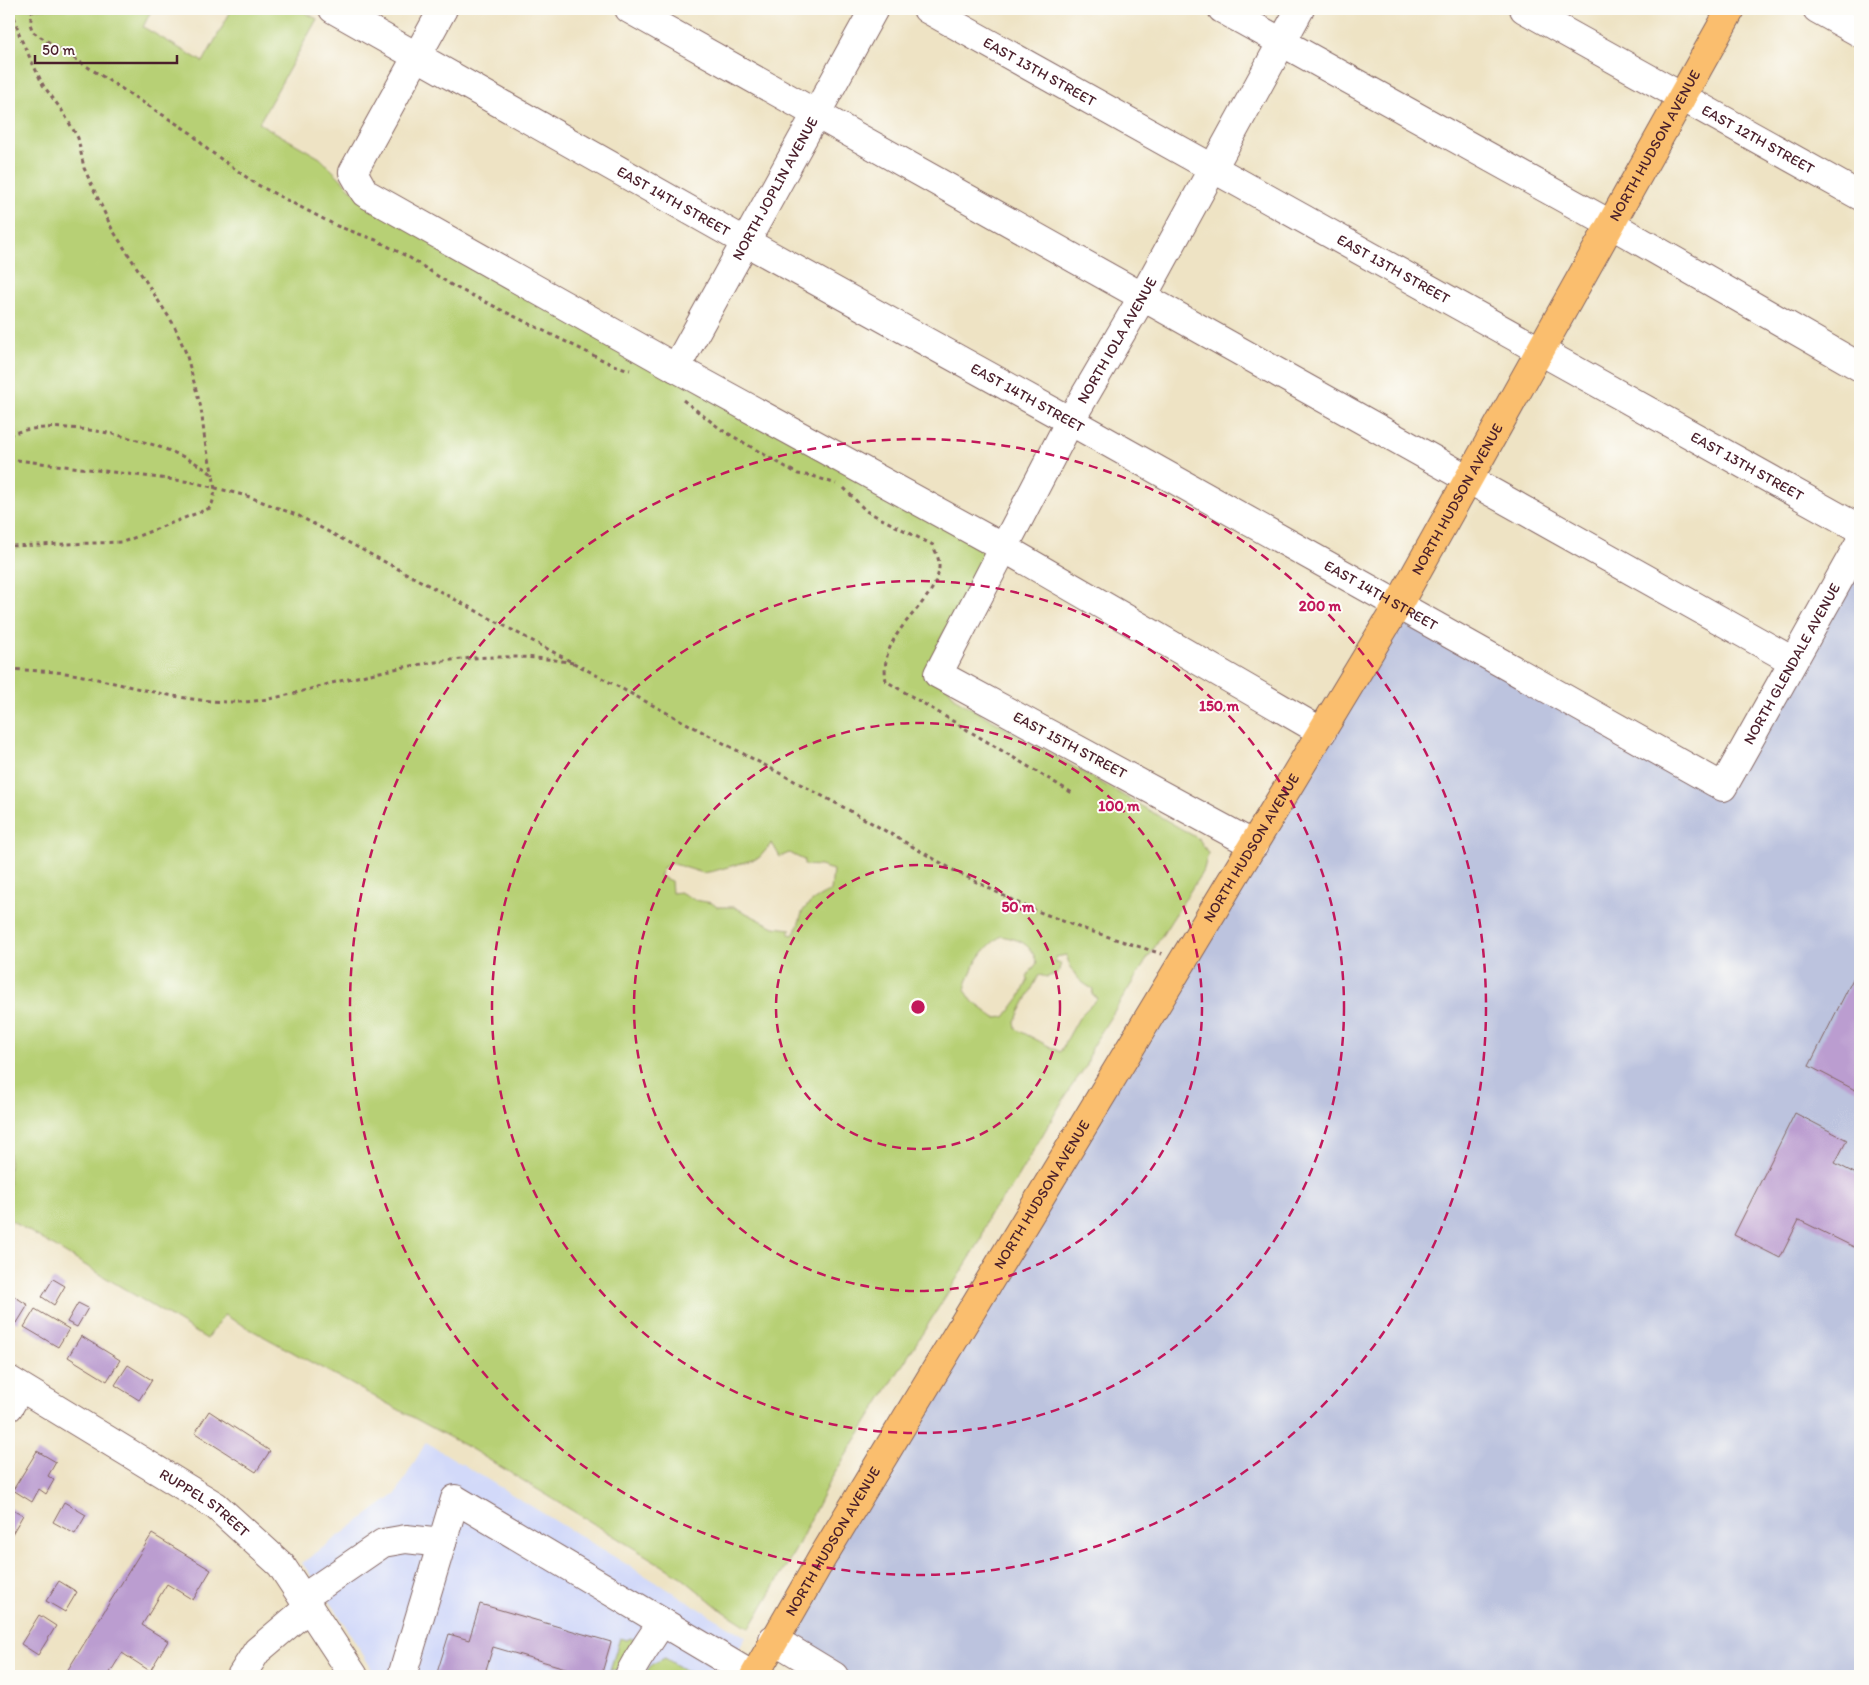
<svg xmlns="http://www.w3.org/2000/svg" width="1869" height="1685" viewBox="0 0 1869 1685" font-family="Itim,sans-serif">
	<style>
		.built { fill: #d2d9f9 }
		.industrial { fill: #bcc3de }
		.green { fill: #b7d075; stroke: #807850; fill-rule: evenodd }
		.building { fill: #bb9dd0 }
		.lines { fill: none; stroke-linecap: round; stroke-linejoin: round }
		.minor-casing { stroke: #836461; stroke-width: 30 }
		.major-casing { stroke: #836461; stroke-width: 30 }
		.path { stroke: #836461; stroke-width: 3; stroke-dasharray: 4 4; stroke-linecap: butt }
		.minor { stroke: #fff; stroke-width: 28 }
		.major { stroke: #fabe6e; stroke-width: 28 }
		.ring { fill: none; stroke: #c2185b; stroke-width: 2.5; stroke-dasharray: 9 6 }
		.labels { text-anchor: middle; stroke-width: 4; stroke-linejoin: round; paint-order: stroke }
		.street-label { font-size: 15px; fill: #4a1f2b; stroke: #fdfcf7 }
		.centre { fill: #c2185b; stroke: #fdfcf7; stroke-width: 2.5 }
		.ring-label { font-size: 15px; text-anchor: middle; font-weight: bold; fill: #c2185b; stroke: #fdfcf7; stroke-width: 4; stroke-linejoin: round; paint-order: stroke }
	</style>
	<rect width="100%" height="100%" fill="#fdfcf7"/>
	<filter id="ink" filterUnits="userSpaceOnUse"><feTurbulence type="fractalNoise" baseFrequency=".02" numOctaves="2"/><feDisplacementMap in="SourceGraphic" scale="10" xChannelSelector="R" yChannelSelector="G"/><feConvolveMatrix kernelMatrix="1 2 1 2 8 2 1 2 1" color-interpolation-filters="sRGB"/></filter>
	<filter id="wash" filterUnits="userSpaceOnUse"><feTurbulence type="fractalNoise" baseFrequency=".0096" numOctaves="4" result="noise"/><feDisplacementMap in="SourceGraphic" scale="20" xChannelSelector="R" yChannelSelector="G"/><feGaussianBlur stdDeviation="1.12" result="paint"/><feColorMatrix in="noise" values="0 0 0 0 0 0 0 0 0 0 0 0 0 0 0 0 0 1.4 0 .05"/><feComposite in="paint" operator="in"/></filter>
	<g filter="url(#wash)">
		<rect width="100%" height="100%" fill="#eee3c4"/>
		<path class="built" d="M426,1442L746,1637L723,1676H376L336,1610L302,1563L396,1494Z"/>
		<path class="industrial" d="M1860,542V1676H834L773,1639L1398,605L1723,786Z"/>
		<path class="green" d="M9,9H152L143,27L203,62L232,9H299L317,19L259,123L320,158L359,197L990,547L939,642L932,666L957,700L1199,839L1208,853L1204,869L1091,1048L1087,1065L1069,1090L1010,1190L988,1215L981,1240L828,1484L796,1549L750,1628L720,1609L681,1577L473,1450L224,1315L207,1339L9,1219ZM772,843L780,857L789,853L804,860V865L820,866L833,870L831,891C822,895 806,903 802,913C799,922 798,928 793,935L789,934L791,929L774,927L734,907H717L712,903L695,900L680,892L672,893L671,881L659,876L663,868L671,863L703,873L714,871L759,858ZM1001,936C1021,940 1030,943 1037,963L1027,976L1028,980L1020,997L1005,1017L995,1018L973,1002L965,990C970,968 983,948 1001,936ZM1066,955C1072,972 1077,981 1093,989L1092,995L1098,998L1080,1016L1060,1052L1016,1029L1015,1021L1039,975L1047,977L1058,973L1061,963H1055L1056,957Z
			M620,1638L626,1640L631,1638L638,1642L625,1655L617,1670H610Z
			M665,1658L693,1675V1676H643L652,1664Z"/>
		<g id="blocks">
			<path class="building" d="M1860,965V1080L1855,1090L1809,1066Z
				M1795,1113L1847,1140L1835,1163L1860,1176V1250L1799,1220L1780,1258L1734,1235Z
				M53,1279L65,1286L54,1305L42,1297Z
				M9,1293L28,1305L17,1323L9,1318Z
				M78,1303L88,1308L77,1327L67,1322Z
				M35,1309L69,1329L58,1347L24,1327Z
				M81,1336L120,1360L107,1381L68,1357Z
				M128,1365L152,1380L139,1400L115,1385Z
				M209,1411L270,1451L256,1472L195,1433Z
				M37,1451L56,1462L48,1476L54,1480L46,1494L39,1489L32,1502L13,1490Z
				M64,1502L86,1515L75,1534L53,1522Z
				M9,1507L23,1515L9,1539Z
				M152,1534L211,1570L193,1600L167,1584L142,1625L168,1641L150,1671L122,1653L108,1676H64Z
				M59,1581L77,1592L65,1612L46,1601Z
				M480,1604L611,1642L601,1676H586V1674L493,1647L484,1676H436L449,1634L469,1640Z
				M39,1615L56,1626L38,1655L21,1644Z"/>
		</g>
	</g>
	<g filter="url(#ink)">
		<use href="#blocks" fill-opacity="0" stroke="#836461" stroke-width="1"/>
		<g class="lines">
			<g class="minor-casing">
				<g id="minor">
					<path id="s1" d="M333,9L746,242L1070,421L1723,787L1860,542"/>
					<path d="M443,9L353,172L365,193L676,368L1004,548L1322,732"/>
					<path d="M629,9L1793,661"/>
					<path id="s2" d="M927,9L1860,529"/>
					<path d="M1222,9L1612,225L1860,367"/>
					<path id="s3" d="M1524,9L1860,196"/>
					<path d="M1817,9L1860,33"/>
					<path id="s4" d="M676,368L874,9"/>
					<path id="s5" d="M1254,845L938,674L1070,421L1143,296L1300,9"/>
					<path id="s6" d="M9,1380L216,1506L281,1565L354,1676"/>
					<path d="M9,1407L20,1388"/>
					<path d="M303,1598L383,1543L406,1539L442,1543"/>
					<path d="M773,1639L834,1676"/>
					<path d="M241,1676L257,1651L309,1607"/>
					<path d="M402,1676L455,1499L753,1676"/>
					<path d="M629,1676C632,1665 654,1635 662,1622"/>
				</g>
			</g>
			<g class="major-casing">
				<g id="major">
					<path id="s7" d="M754,1676L822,1558L1398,605L1731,9"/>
				</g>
			</g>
			<path class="path" d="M12,9L20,37L43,85L63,112L78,138L84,168L112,229L174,325L186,353L201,408L205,442L213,475
				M33,9L30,24L33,32L191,133L207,149L256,184L337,226L376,240L410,258L453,286L613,365L630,370
				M683,400L722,430L798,474L813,476L836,484
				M9,435C58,414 173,441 213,475C215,487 216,497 210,508L123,542L9,546
				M9,459L192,482L247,496L299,516L856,814L955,871L1022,905L1078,927L1162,954
				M844,488L866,511L933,545C935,551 939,558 939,564C941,604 877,627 886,681L1074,794
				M9,669C35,671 62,671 88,677C139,688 187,703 240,702C274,701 308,689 340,681C415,663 496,648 573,663"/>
			<use href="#minor" class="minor"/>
			<use href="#major" class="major"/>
		</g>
	</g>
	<g class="ring">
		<circle cx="918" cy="1007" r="142"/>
		<circle cx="918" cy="1007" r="284"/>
		<circle cx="918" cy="1007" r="426"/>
		<circle cx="918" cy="1007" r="568"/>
	</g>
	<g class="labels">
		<g class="street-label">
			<text dy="5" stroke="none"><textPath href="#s2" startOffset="129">EAST 13TH STREET</textPath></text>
			<text dy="5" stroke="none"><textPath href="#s3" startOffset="268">EAST 12TH STREET</textPath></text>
			<text dy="5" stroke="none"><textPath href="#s7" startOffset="1776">NORTH HUDSON AVENUE</textPath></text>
			<text dy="5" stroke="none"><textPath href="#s4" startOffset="205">NORTH JOPLIN AVENUE</textPath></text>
			<text dy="5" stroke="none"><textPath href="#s1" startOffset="391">EAST 14TH STREET</textPath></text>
			<text dy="5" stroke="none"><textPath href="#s2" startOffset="534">EAST 13TH STREET</textPath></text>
			<text dy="5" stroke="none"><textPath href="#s5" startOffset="738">NORTH IOLA AVENUE</textPath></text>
			<text dy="5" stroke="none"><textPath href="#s1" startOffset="796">EAST 14TH STREET</textPath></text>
			<text dy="5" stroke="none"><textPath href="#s2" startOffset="939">EAST 13TH STREET</textPath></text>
			<text dy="5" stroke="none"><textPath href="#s7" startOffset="1371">NORTH HUDSON AVENUE</textPath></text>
			<text dy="5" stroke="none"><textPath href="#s1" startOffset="1201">EAST 14TH STREET</textPath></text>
			<text dy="5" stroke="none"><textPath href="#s1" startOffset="1734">NORTH GLENDALE AVENUE</textPath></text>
			<text transform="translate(1070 745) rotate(28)" y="5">EAST 15TH STREET</text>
			<text dy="5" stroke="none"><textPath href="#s7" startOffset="966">NORTH HUDSON AVENUE</textPath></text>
			<text dy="5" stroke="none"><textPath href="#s7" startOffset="561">NORTH HUDSON AVENUE</textPath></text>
			<text dy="5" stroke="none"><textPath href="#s6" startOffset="231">RUPPEL STREET</textPath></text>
			<text dy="5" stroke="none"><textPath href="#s7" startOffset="156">NORTH HUDSON AVENUE</textPath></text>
		</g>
	</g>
	<circle cx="918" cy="1007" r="8" class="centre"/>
	<g class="ring-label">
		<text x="1320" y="611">200 m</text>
		<text x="1219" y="711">150 m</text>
		<text x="1119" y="811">100 m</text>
		<text x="1018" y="912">50 m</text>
	</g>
	<rect width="1869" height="1685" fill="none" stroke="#fdfcf7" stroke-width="30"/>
	<path d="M35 55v8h142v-8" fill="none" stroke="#4a1f2b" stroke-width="2.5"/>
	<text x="42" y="55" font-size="15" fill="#4a1f2b" stroke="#fdfcf7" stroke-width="4" paint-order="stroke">50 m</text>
</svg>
